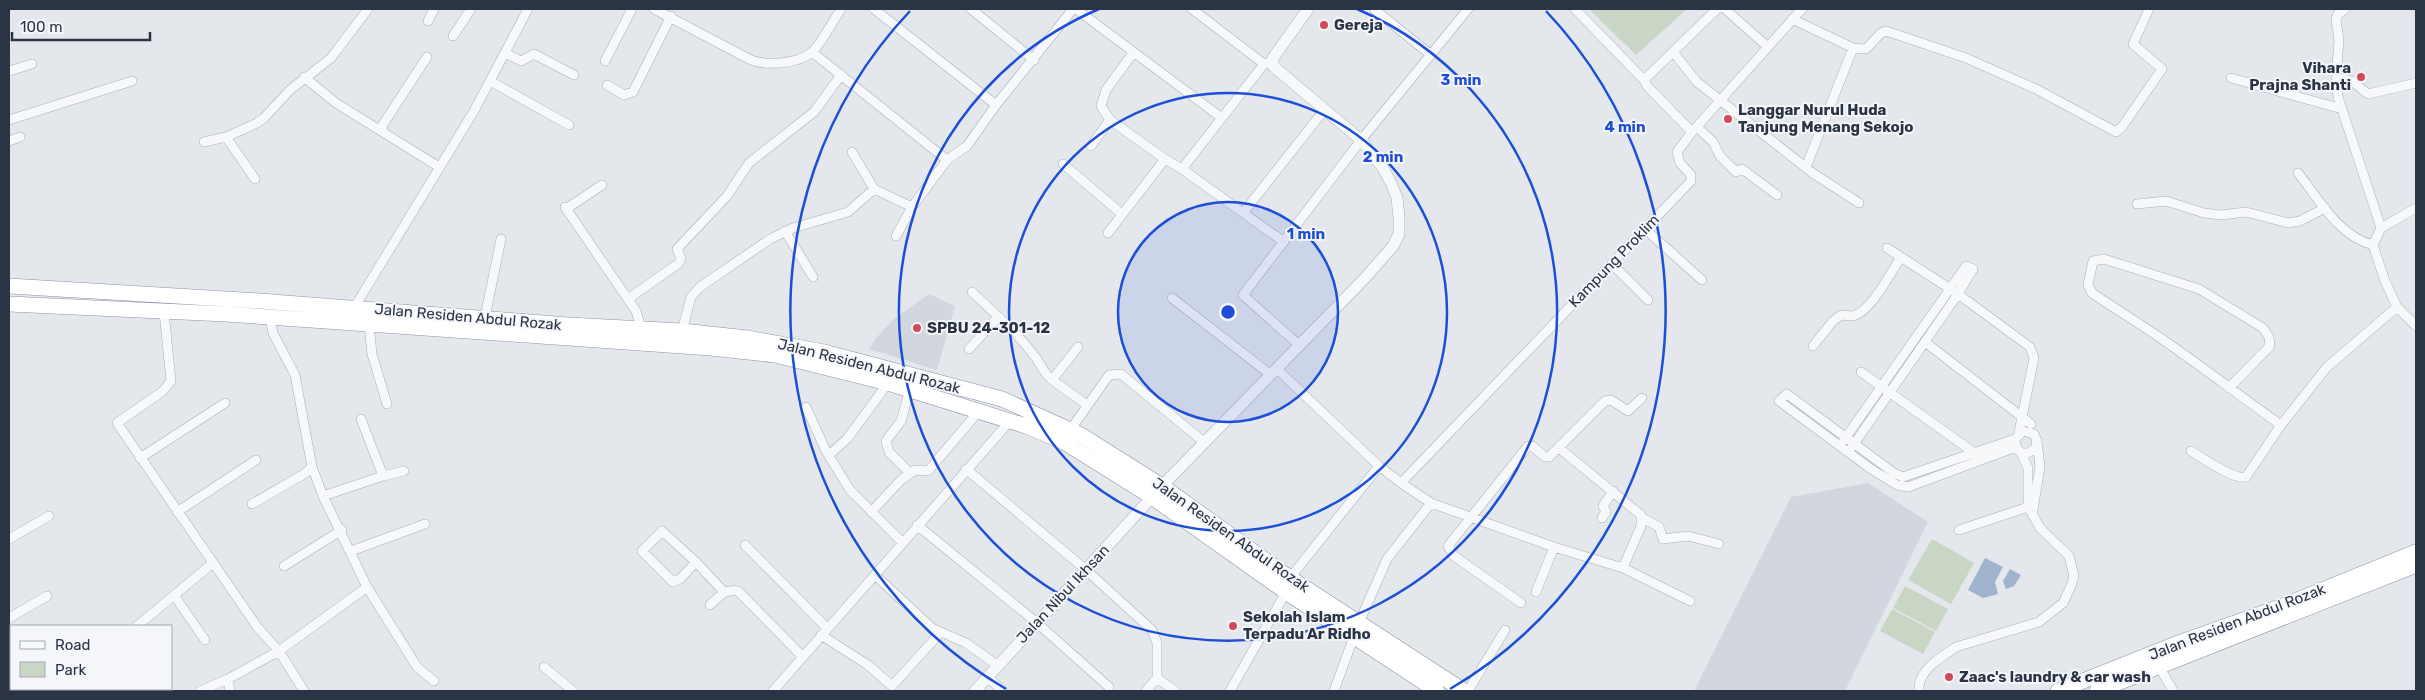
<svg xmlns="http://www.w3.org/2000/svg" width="2425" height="700" viewBox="0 0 2425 700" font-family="Rubik,sans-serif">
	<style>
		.built { fill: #d2d6de }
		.green { fill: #c9d6c5 }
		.water { fill: #9fb4cc }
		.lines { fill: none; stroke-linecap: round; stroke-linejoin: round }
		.minor-casing { stroke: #a9aeb7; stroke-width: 10 }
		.tertiary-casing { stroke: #a9aeb7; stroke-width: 12 }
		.trunk-casing { stroke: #8b94a3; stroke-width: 16 }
		.minor { stroke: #f7f8fa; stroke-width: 9 }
		.tertiary { stroke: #f7f8fa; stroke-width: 11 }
		.trunk { stroke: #fff; stroke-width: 15 }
		.ring { fill: none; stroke: #1d4ed8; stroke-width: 2.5 }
		.poi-dot { fill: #d1495b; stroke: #f4f6f9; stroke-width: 2 }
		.labels { text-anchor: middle; stroke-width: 4; stroke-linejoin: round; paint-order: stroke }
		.poi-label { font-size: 15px; font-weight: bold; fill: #2b3445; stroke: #f4f6f9; text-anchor: start }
		.street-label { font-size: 15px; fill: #2b3445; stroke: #f4f6f9 }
		.centre { fill: #1d4ed8; stroke: #f4f6f9; stroke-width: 2.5 }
		.ring-label { font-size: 15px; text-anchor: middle; font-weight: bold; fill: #1d4ed8; stroke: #f4f6f9; stroke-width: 4; stroke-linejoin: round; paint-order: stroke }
	</style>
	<rect width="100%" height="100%" fill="#e4e7ec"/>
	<path class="built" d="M929,294L955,306L937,370L869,349L877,337L894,319Z
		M1868,483L1928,522L1845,691H1694L1791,497Z"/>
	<path class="green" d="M1589,9H1687L1636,55Z
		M1932,539L1974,563L1951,604L1908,580Z
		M1905,586L1948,609L1936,631L1893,608Z
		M1892,609L1935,632L1923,654L1880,631Z"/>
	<path class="water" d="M1985,558L2003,567L1995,582L1998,594L1983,598L1968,590Z
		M2010,569L2021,575L2014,586L2006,589L2003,581Z"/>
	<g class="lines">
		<g class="minor-casing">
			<path id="minor" d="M654,9L751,60C767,66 798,64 812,52C822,43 833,21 841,9
				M874,9L996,105
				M971,9L1034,60
				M1076,9L1222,118
				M1192,9L1264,64
				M1374,9L1431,55
				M1575,9L1644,80
				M1725,9L1768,47
				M2345,9L2338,14L2336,20L2339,40L2336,77L2338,97L2381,228L2373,245L2385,281L2397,307L2416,326
				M1792,19L1853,48L1866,49L1881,33L1886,31L1966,58L2036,89L2116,132L2122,127L2162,69L2133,44L2149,9
				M428,21L434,9
				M453,36L471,9
				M812,52L947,160
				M1673,52L1697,82L1814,174L1859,203
				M505,53L521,61L534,54L574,75
				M1133,53L1106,90L1101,106L1110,120L1165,159
				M605,61L632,9
				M1272,61L1264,64L1182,169L1284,242
				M9,71L32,64
				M304,77L336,103L439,167
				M2336,77L2352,81L2368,94L2416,83
				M2231,78L2342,109
				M490,81L569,125
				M607,85L624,95L633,92L671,16
				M9,120L132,81
				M1697,127L1713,142L1720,156L1736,172L1742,169L1777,195
				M383,131L382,126L427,57
				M1692,132L1647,86L1644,80L1717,9
				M226,137L255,179
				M9,141L20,137
				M204,142L226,137L257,123L264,118L290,90L331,58L368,9
				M1091,146L1110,120
				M852,152L874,189
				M1063,164L1122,214
				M1806,167L1853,48
				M2298,173C2320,200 2338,236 2373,245
				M2137,204L2166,201L2204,213L2221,215L2246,212L2288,223L2300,221L2325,208
				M565,207L636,311L641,328
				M566,209L602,185
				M1243,213L1325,109
				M2381,228L2416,208
				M1646,230L1702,280
				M785,231L813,277
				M1108,233L1165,159L1182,169
				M896,236L912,207L947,160L967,146L996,105L1073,9
				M1887,248L1958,294L2030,347L2034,358L2019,432
				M1612,264L1648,300
				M972,292C994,313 1019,334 1036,358C1042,367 1044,373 1052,380
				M1172,298L1271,375
				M628,299L679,263L681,258L677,249L727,196L749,163L814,112L841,75
				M354,308L474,111L528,9
				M164,312L171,381L163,391L117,423L258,628L279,651L304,691
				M270,317L273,333L295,375L312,467L323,496L367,587L417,667L434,681
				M484,322L501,239
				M369,325L372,354L387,404
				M682,331L691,297L700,287L770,239L793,228L848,212L874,189L912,207
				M1925,342L2031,424
				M1300,346L1243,295L1361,140L1468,9
				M1813,346L1833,321L1841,315C1844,315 1849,316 1852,316C1870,314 1891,272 1901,257
				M1078,347L1052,380L1087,405
				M969,349L998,317
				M1277,369L1379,466L1290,578
				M1861,372L1976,454
				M2229,388L2270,346L2269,337L2263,328L2199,289L2104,259L2093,261L2088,285L2092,293C2114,308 2137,322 2159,337C2200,365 2240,396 2281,425
				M806,407L826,451L850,490L903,543
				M1071,429L1109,375L1121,374L1204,442
				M2015,439L1903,477L1894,473L1787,394L1779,401L1871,469L1897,485L1908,487L2016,447
				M1844,440L1966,266L1973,269L1958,294L1852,447
				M1559,448L1641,515V526L1623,568
				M2191,451C2203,458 2233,480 2246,477L2281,425L2327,367L2397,307
				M829,455L847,439L888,383
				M140,458L225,403
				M1379,466L1401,483L1691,181V175L1680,163L1677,152L1692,132L1802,9
				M966,469L1085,569L1152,630L1157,643V678
				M910,473L889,452L886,441L901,421L910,389
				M383,476L404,471
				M1401,483L1431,503L1554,547L1623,568L1690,601
				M323,496L383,476L361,419
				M252,504L304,474L312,467
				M2033,510L2040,467L2037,441
				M177,512L256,460
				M871,512L901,480L915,470L928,471L979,411
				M1641,517L1659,527L1663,539L1688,536L1719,544
				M1602,518L1606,512L1603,506L1613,491
				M917,525L1036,622L1109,687
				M1959,530L2034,505
				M9,539L49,516
				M745,545L827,628
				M351,551L425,524
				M696,562L662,531L642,551L673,582L680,579L696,562L724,592
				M284,566L342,530
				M875,575L932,628L966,643L997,665
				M1536,592L1554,547
				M174,595L205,640
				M1521,603L1454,556L1448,546L1528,446H1532L1545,457H1549L1605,401L1611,400L1628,411L1642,398
				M710,605C719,597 725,588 738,591L803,657
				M9,618L47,596
				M1359,623L1387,559L1431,503
				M137,626L213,563
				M821,635L868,665L892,686L940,633
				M9,643L11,646
				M9,661L11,660
				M2159,666L2173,691
				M544,667L573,691
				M987,677L1003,691
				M228,679L230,691
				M45,689L48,691
				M200,691L228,679L279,651L367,587
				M773,691L1010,421
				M1146,691L1157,678L1175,691
				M1230,691L1286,592
				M1334,691L1354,636
				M1468,691L1505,630
				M1919,691C1917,671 1941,657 1956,647L2039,622L2063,603L2071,586L2074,576L2069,556L2040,528L2028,506V468L2021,453L2016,447L2015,439L2023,431L2034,434L2037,441L2035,449L2028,453H2021"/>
		</g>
		<g class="tertiary-casing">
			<path id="tertiary" d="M1162,486L1365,278L1393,246L1399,234V217L1397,198L1391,183L1383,168L1361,140L1273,66V58L1308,9
				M975,691L1152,497"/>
		</g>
		<g class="trunk-casing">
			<path id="trunk" d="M9,286L260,301L568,325L682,331L747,338L824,352L1002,399L1081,435L1162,486L1290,578L1464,691
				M9,304L226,314L711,348L775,355L888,383L1026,426L1064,442L1152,497L1286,592L1437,691
				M2058,691L2181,642L2280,607L2416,552
				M2097,691L2416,565"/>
		</g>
		<use href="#minor" class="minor"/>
		<use href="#tertiary" class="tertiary"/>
		<use href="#trunk" class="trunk"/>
	</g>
	<circle cx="1228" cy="312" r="110" fill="#1d4ed8" fill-opacity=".12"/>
	<g class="ring">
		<circle cx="1228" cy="312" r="110"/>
		<circle cx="1228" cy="312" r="219"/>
		<path d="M1357 9A329 329 0 1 1 1099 9"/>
		<path d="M1006 689A438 438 0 0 1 910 11M1546 11A438 438 0 0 1 1450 689"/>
	</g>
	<g class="poi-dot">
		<circle cx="1324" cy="25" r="5"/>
		<circle cx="2361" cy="77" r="5"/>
		<circle cx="1728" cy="119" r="5"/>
		<circle cx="917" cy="328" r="5"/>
		<circle cx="1233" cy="626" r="5"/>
		<circle cx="1949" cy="677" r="5"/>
	</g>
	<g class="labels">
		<g class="poi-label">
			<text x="1334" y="30">Gereja</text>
			<text x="2351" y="73" text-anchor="end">Vihara<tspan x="2351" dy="17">Prajna Shanti</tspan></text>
			<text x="1738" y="115">Langgar Nurul Huda<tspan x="1738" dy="17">Tanjung Menang Sekojo</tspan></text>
			<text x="927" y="333">SPBU 24-301-12</text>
			<text x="1243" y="622">Sekolah Islam<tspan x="1243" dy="17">Terpadu Ar Ridho</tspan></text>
			<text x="1959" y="682">Zaac's laundry &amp; car wash</text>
		</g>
		<g class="street-label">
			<text transform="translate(1614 261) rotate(-46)" y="5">Kampung Proklim</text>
			<text transform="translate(468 317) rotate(5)" y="5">Jalan Residen Abdul Rozak</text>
			<text transform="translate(869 366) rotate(14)" y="5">Jalan Residen Abdul Rozak</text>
			<text transform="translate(1231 535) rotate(35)" y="5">Jalan Residen Abdul Rozak</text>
			<text transform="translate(1063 594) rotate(-47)" y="5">Jalan Nibul Ikhsan</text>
			<text transform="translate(2237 622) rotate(-21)" y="5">Jalan Residen Abdul Rozak</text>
		</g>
	</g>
	<circle cx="1228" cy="312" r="8" class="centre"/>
	<g class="ring-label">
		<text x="1461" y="85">3 min</text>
		<text x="1625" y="132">4 min</text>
		<text x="1383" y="162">2 min</text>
		<text x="1306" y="239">1 min</text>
	</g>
	<rect width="2425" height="700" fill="none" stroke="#2b3445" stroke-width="20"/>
	<rect x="10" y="625" width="162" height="65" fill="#f4f6f9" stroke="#a4a8b1"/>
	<rect x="20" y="641" width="25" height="8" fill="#f7f8fa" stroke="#a4a8b1"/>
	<text x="55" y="650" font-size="15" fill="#2b3445">Road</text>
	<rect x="20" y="662" width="25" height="15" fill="#c9d6c5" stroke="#a4a8b1"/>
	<text x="55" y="675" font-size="15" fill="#2b3445">Park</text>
	<path d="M12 32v8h138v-8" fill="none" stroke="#2b3445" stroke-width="2.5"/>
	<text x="20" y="32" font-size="15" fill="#2b3445" stroke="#f4f6f9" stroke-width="4" paint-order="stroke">100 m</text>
</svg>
